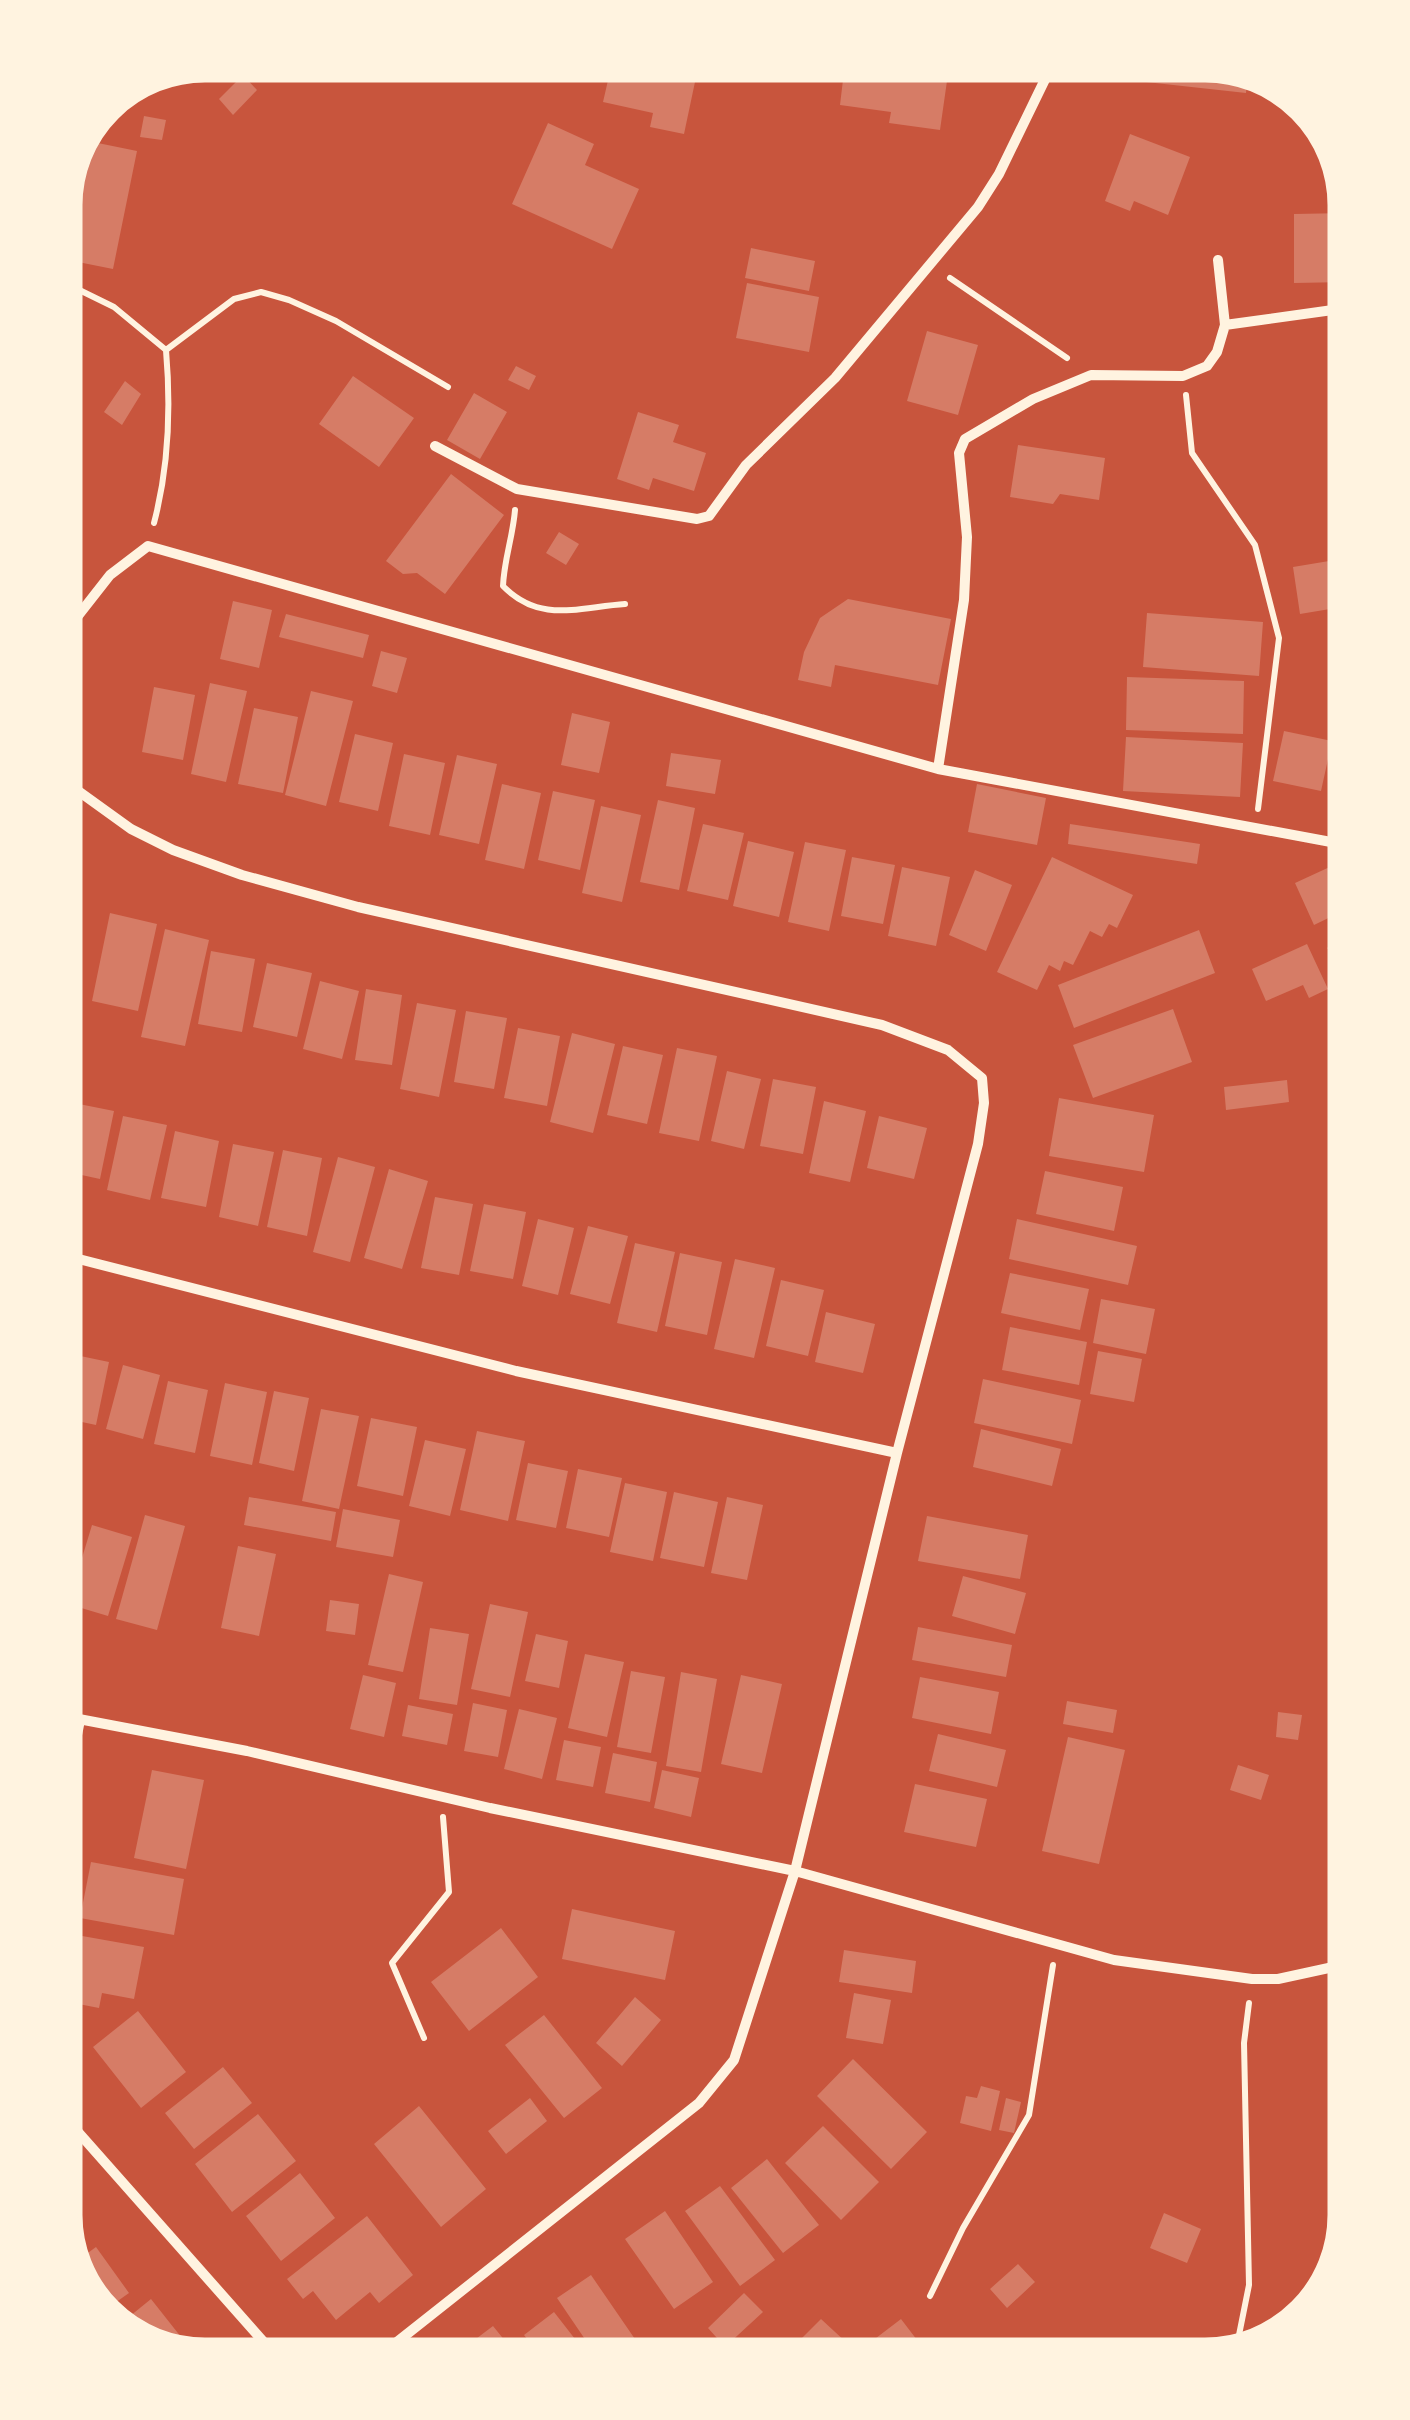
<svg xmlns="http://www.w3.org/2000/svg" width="1410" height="2420" viewBox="0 0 1410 2420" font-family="Ubuntu,sans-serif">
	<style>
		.building { fill: #d67c66 }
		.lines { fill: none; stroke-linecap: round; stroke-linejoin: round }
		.path { stroke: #fff3e0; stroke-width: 6 }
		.minor { stroke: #fff3e0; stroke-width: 10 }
		.rim { fill: none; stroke: #fff3e0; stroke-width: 5 }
	</style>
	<rect width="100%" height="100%" fill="#c8553d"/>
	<path class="building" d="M612,63H699L684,134L650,127L653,113L603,102Z
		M794,63H826L823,75L793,69Z
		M845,63H959L957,82L947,81L940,130L889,123L891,112L840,105Z
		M1150,63H1215L1248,74L1246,93L1146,82Z
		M243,75L257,90L233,115L219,99Z
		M144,116L166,120L162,140L140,137Z
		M548,123L594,144L585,165L639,189L612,249L512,204Z
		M1130,134L1190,157L1168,215L1134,201L1130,211L1105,201Z
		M88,141L137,151L113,269L63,259V196Z
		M1347,213V282L1294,283V214Z
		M751,248L815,261L809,291L745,278Z
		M747,283L819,297L809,352L736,338Z
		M927,331L978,345L958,415L907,401Z
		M516,366L536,376L529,390L508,380Z
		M353,376L414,418L379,467L319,424Z
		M125,381L141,394L122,425L104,412Z
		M474,393L507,412L480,459L447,440Z
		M638,412L679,425L673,442L706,453L694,491L653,478L649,490L617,479Z
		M1018,445L1105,458L1099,500L1060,494L1053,504L1010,497Z
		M451,474L504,515L445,594L417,573L403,574L386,561Z
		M559,532L579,544L566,565L546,553Z
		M1347,558V627L1339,629L1336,608L1300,614L1293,567Z
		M848,599L951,619L938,685L835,665L831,687L798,680L804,652L820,618Z
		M233,601L272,610L259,668L220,659Z
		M1147,613L1263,622L1259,676L1143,667Z
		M286,614L369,635L363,658L279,637Z
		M381,651L407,658L397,693L372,686Z
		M1127,677L1244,681L1243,734L1126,730Z
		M210,683L247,691L226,782L191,774Z
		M154,687L195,695L183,760L142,752Z
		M311,691L353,701L326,806L285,795Z
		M254,708L298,717L283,793L238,784Z
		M572,713L610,722L599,773L561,765Z
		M1284,731L1332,741L1321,791L1273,781Z
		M355,734L393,743L378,811L339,802Z
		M1126,737L1243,743L1240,797L1123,791Z
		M671,753L721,760L715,794L666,786Z
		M404,754L445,763L430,835L389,826Z
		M457,755L497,764L479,844L439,835Z
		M502,784L541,793L524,869L485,860Z
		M977,784L1046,798L1037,845L968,832Z
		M553,791L595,800L580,870L538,860Z
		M658,800L695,808L679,890L640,882Z
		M601,806L641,815L622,902L582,893Z
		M703,824L744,833L728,900L687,891Z
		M1070,824L1200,844L1197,864L1068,844Z
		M748,841L794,852L779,917L733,906Z
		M805,842L846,850L829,931L788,922Z
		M852,857L895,865L883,924L841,916Z
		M1052,857L1133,895L1117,928L1109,924L1102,937L1090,931L1073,965L1064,961L1060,971L1049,965L1037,990L997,972Z
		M1347,859V909L1314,925L1295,883Z
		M902,867L950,877L936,946L888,936Z
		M975,870L1012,885L986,951L949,935Z
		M110,913L157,924L138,1011L92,1001Z
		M165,929L209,940L185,1046L141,1037Z
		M1199,930L1215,973L1074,1028L1058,985Z
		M1347,931V973L1327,948Z
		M1307,944L1328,989L1309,998L1303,985L1266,1001L1252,969Z
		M211,951L255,959L242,1032L198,1024Z
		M267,963L312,973L297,1037L253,1027Z
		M320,981L359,991L342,1059L303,1049Z
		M366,989L402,995L392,1065L355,1060Z
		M417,1003L456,1010L439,1097L400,1089Z
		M1173,1009L1192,1062L1093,1098L1073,1045Z
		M466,1011L507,1018L494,1089L454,1082Z
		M518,1028L560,1036L547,1106L504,1098Z
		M572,1033L615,1044L593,1133L550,1122Z
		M623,1046L663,1055L647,1124L607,1115Z
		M677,1048L717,1056L699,1141L659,1133Z
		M727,1071L761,1079L744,1149L711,1141Z
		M773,1079L816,1087L803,1154L760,1146Z
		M1287,1080L1289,1102L1226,1110L1224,1087Z
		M1059,1098L1154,1115L1144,1172L1049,1156Z
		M824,1101L866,1111L850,1182L809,1173Z
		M74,1103L114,1111L100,1179L63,1171Z
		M123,1116L167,1125L150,1200L107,1190Z
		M879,1116L927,1128L914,1179L867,1168Z
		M175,1131L219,1141L206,1207L161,1198Z
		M233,1144L274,1152L258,1226L219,1217Z
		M283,1150L322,1158L307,1236L267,1227Z
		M338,1157L375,1167L350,1262L313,1252Z
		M389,1169L428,1181L402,1269L364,1258Z
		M1045,1171L1123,1187L1114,1231L1036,1214Z
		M435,1197L473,1204L459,1275L421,1268Z
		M484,1204L526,1212L513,1279L470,1271Z
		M538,1219L574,1228L558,1295L522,1286Z
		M1017,1219L1137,1246L1128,1285L1009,1259Z
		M588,1226L628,1236L610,1304L570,1294Z
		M635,1243L675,1252L657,1332L617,1323Z
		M680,1253L722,1262L707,1335L665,1326Z
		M735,1259L775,1268L754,1358L714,1349Z
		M1010,1273L1089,1289L1080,1330L1001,1313Z
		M781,1280L824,1290L808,1356L766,1346Z
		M1101,1299L1155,1309L1146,1354L1093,1343Z
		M826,1312L875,1324L863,1373L815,1362Z
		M1010,1327L1087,1342L1079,1385L1002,1370Z
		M1098,1351L1142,1359L1134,1402L1090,1394Z
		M66,1353L109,1362L96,1425L63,1418Z
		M123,1365L160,1375L143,1439L106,1429Z
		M983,1379L1081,1400L1072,1444L974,1423Z
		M168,1381L208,1390L195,1453L154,1444Z
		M225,1383L267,1392L252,1465L210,1456Z
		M274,1391L309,1398L294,1471L259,1463Z
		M321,1409L359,1416L339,1509L302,1501Z
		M371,1418L417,1427L403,1496L357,1486Z
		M981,1429L1061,1449L1052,1486L973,1467Z
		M477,1431L525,1441L508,1521L460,1510Z
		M425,1440L466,1449L450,1516L409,1506Z
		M528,1463L568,1471L556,1528L516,1520Z
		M578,1469L622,1478L609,1537L566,1528Z
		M625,1483L667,1492L653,1561L610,1552Z
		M674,1492L718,1502L704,1567L660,1558Z
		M249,1497L336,1512L331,1541L244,1525Z
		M727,1497L763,1505L747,1580L711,1573Z
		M343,1509L400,1520L393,1557L336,1547Z
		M145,1515L185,1526L157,1630L116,1619Z
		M927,1516L1028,1535L1020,1579L918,1561Z
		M92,1525L132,1537L108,1616L68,1604Z
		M238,1546L276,1554L259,1636L221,1628Z
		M389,1574L423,1582L403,1672L368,1665Z
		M963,1576L1026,1593L1015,1634L952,1616Z
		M330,1600L359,1604L355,1635L326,1631Z
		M490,1604L528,1612L510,1697L471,1689Z
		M918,1627L1012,1645L1006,1677L912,1660Z
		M430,1628L469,1634L457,1705L419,1699Z
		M536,1634L568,1641L559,1688L525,1681Z
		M585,1654L624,1662L607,1737L568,1728Z
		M631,1671L665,1677L651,1753L617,1747Z
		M681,1672L717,1679L701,1772L666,1766Z
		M363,1675L396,1683L384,1737L350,1729Z
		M741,1675L782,1684L762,1773L721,1764Z
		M920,1677L999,1692L991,1734L912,1718Z
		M1067,1701L1117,1710L1113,1733L1063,1724Z
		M473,1703L507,1710L498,1757L464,1751Z
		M408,1705L453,1714L447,1745L402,1736Z
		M519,1709L557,1718L542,1779L504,1769Z
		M1278,1712L1302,1715L1298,1740L1276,1737Z
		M938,1734L1006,1750L997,1787L929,1771Z
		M1068,1737L1125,1750L1099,1864L1042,1851Z
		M564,1740L601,1747L593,1787L556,1780Z
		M613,1753L657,1762L650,1802L605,1793Z
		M1238,1765L1269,1775L1261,1800L1230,1790Z
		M152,1770L204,1780L186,1869L134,1858Z
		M662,1770L699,1778L691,1817L654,1808Z
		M915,1784L987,1799L976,1847L904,1832Z
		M1347,1847V1880L1338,1883L1329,1852Z
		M91,1862L184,1879L174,1935L80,1918Z
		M572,1909L675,1931L665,1980L562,1959Z
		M501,1928L538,1977L469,2031L431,1982Z
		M71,1934L144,1947L134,1999L102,1993L99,2008L63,2001V1979Z
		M844,1950L916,1961L912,1993L839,1982Z
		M854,1993L891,2000L883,2044L846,2038Z
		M635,1997L661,2020L622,2066L596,2043Z
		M138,2011L186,2072L141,2108L93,2047Z
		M544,2015L602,2088L564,2118L505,2045Z
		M853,2059L927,2132L891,2169L817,2096Z
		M223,2067L252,2103L194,2149L165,2113Z
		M981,2086L1000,2091L991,2131L960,2123L966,2096L977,2098Z
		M530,2098L547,2121L506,2154L488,2131Z
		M1006,2098L1021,2102L1014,2133L999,2130Z
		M419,2106L486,2189L441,2227L374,2144Z
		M258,2114L296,2161L232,2212L195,2164Z
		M823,2126L879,2182L841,2220L785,2163Z
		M767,2159L819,2225L783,2253L731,2188Z
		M300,2173L335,2218L281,2261L246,2216Z
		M720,2186L775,2260L740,2286L685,2211Z
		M665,2211L713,2282L674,2309L625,2239Z
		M1164,2213L1201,2229L1187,2263L1150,2248Z
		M367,2216L413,2275L379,2303L370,2292L336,2320L313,2291L303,2299L287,2279Z
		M96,2247L129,2293L105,2310L77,2278L74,2263Z
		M1018,2264L1035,2282L1007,2308L990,2289Z
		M591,2275L637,2342L616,2357H597L557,2298Z
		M744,2293L763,2312L725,2347L708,2328Z
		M151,2299L181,2337L167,2347L125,2333L119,2325Z
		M554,2312L589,2357H541L524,2335Z
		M821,2319L847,2343L833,2357H800L791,2349Z
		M901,2319L930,2357H871L863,2348Z
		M493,2326L518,2357H452Z"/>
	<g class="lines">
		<path class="path" d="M950,278L1067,358
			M63,282L114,307L166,350C171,408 169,466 154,523
			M166,350L234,299L261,292L289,300L336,321L448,387
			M1186,395L1192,453L1255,545L1279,638L1258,809
			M515,510C513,536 504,560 503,586C540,624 579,607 625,604
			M424,2038L392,1963L449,1892L443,1817
			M930,2296L963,2228L1029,2115L1053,1965
			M1236,2350L1249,2285L1244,2043L1249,2003"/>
		<path class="minor" d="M1278,92V85
			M1225,325L1347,308
			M435,446L517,489L697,519L709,516L746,465L835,378L978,207L999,174L1053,63
			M63,635L110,575L148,546L938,769L1347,845
			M938,769L964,600L967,537L959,453L965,439L1033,399L1091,375L1183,376L1207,366L1217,352L1225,325L1218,260
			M63,780L131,829L173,850L242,875L358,907L882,1025L948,1050L982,1078L984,1103L978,1144L897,1453L795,1871L734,2060L699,2103L378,2357
			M63,1255L516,1371L897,1453
			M63,1716L247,1751L490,1808L795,1871L1114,1960L1252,1979H1278L1347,1964
			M63,1805L80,1720
			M63,2115L277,2357"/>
	</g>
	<path d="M0 0H1410V2420H0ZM205 80H1205A125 125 0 0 1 1330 205V2215A125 125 0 0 1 1205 2340H205A125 125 0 0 1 80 2215V205A125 125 0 0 1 205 80Z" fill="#fff3e0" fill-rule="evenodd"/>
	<path class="rim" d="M205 80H1205A125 125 0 0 1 1330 205V2215A125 125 0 0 1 1205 2340H205A125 125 0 0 1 80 2215V205A125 125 0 0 1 205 80Z"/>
</svg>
